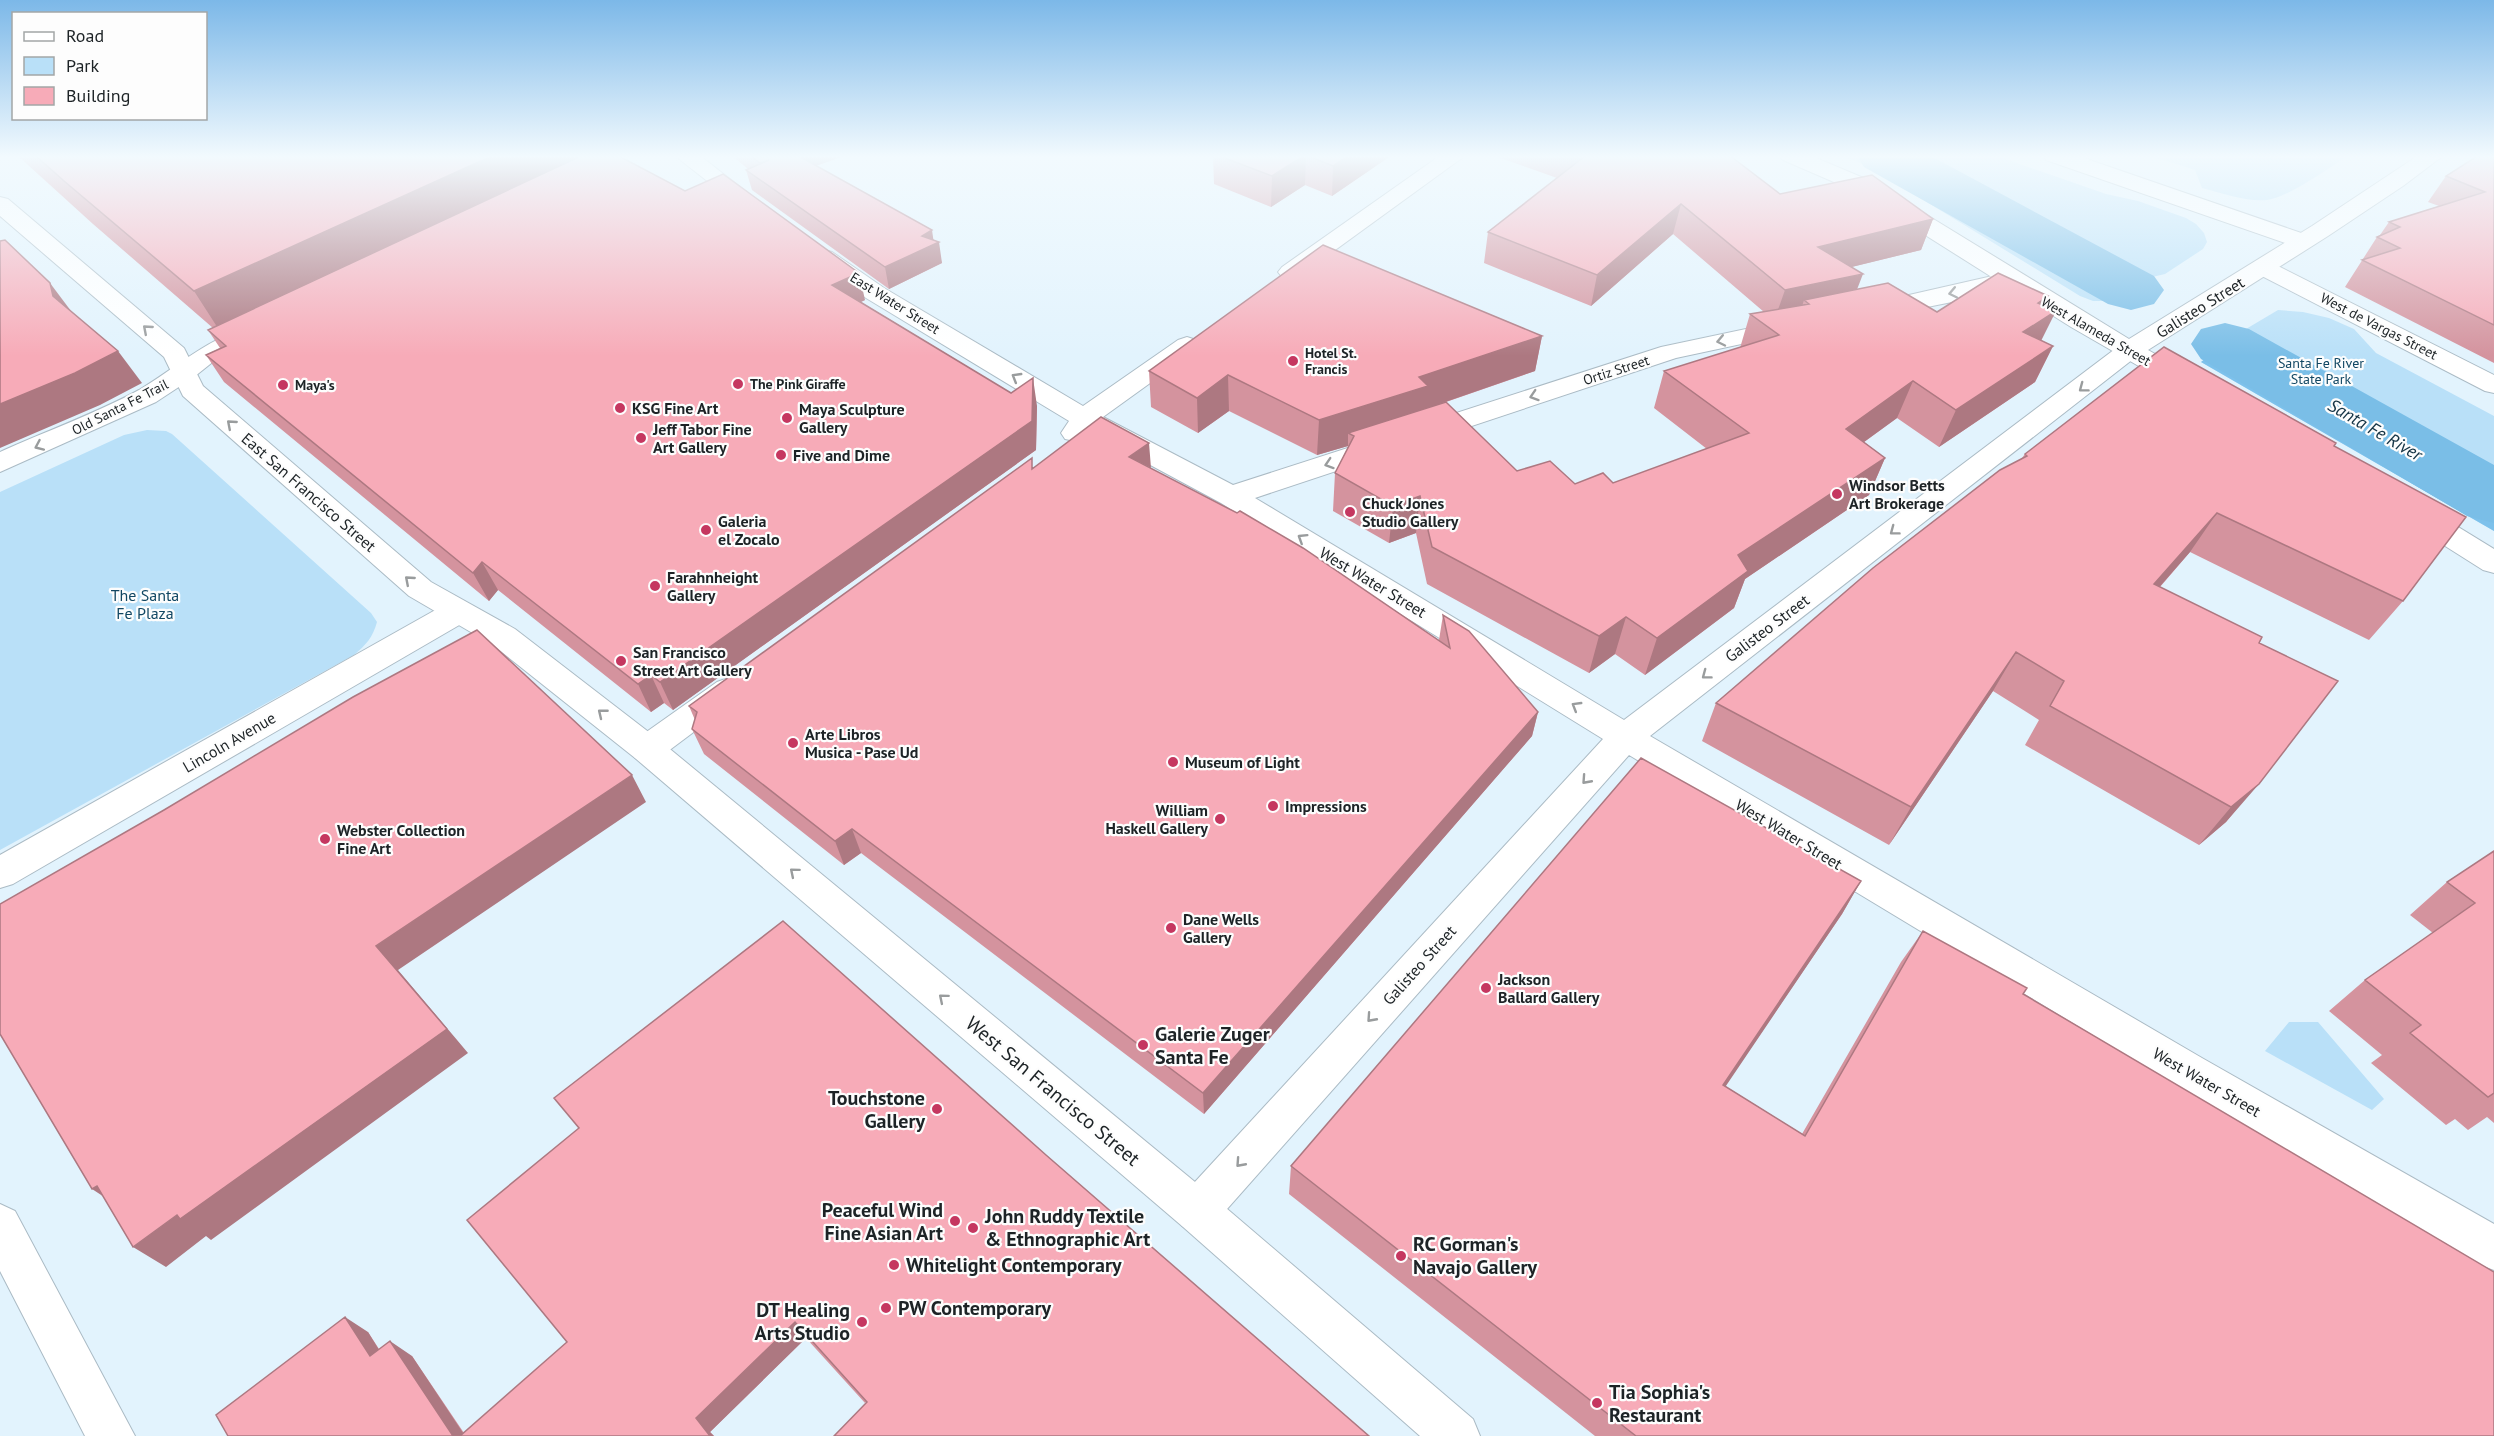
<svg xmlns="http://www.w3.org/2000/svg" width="2494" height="1436" viewBox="0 0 2494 1436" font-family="'PT Sans',sans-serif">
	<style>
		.green { fill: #b9e0f8 }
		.forest { fill: #7dc1eb }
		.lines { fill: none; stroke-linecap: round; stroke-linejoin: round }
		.river { fill: #7abee7; fill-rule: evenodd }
		.street-casing { stroke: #abbbc5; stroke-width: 2 }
		.secondary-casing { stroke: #abbbc5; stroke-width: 2 }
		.street { fill: #fff; fill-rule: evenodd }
		.secondary { fill: #fff; fill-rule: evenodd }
		.wall { fill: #d4939e }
		.shaded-wall { fill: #ad7881 }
		.building { fill: #f7abb8; stroke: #ad7881; stroke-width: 1.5 }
		.oneway { stroke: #999c9d }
		.poi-dot { fill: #c53760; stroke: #fdfdfd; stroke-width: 2 }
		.labels { text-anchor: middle; stroke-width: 4.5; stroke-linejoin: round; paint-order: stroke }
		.far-street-label { font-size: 14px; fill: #1d2326; stroke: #fdfdfd }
		.far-poi-label { font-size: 14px; font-weight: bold; fill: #1d2326; stroke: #fdfdfd; text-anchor: start }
		.far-park-label { font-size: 14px; fill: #114763; stroke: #fdfdfd }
		.street-label { font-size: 16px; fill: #1d2326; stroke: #fdfdfd }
		.poi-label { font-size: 16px; font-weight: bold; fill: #1d2326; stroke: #fdfdfd; text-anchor: start }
		.park-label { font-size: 16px; fill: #114763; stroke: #fdfdfd }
		.water-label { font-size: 18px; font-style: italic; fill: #163546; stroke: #fdfdfd }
		.near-poi-label { font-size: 20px; font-weight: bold; fill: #1d2326; stroke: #fdfdfd; text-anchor: start }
		.near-street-label { font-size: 20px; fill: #1d2326; stroke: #fdfdfd }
	</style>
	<rect width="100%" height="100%" fill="#e2f3fd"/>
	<path class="green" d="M1840,155L1997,156L2106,194L2138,201L2186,218L2196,224L2204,233L2207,242L2203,249L2165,274L2152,277L2113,301H2093L2080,296L1868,166Z
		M2148,155H2349C2329,168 2289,197 2267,200C2246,202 2221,193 2202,188L2195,170Z
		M2278,310L2303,312L2329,318L2354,329L2376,353L2494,416V531L2201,362L2246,329Z
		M147,430L166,431L172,434L371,613L377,622C373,637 366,645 354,655L0,850V492L124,435Z
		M2289,1022H2318L2384,1099L2372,1110L2265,1051Z"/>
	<path class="forest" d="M1866,155H1927L2049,229L2152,277L2113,301L1916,188L1895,171Z
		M2242,331L2494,474V531L2201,362Z"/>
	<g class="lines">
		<path class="river" d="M1856,155H1929L2154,276L2164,290L2154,304L2131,310L2108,304L1864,167Z
			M2225,323L2249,329L2494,465V523L2467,516L2201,359L2191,344L2201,329Z"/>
		<g class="street-casing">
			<path id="street" d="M674,155H699L762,204L759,209L751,211L743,209Z
				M1441,155H1466L1298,277L1290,279L1282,277L1278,272L1282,267Z
				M2043,155H2075L2310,236L2314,241L2310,246L2302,248L2294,246L2046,160Z
				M824,250L832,252L884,288L1083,406L1178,340L1187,337L1196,340L1200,345L1196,350L1103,417L1233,485L1661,347L1788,320L1797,322L1800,327L1797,332L1676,358L1255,498L1624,720L2119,346L2128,343L2137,346L2141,351L2137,356L1650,736L2202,1058L2494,1224V1270L2478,1264L2174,1084L1629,755L1212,1226L1197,1232L1182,1226L1175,1211L1182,1196L1603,739L1221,503L1089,432L1085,439L1075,441L1065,439L1061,433L1069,421L866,298L816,262L812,257L816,252Z
				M2264,261L2272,263L2494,375V393L2485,391L2256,273L2252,268L2256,263Z
				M2010,272L2018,274L2022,279C2012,294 1898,312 1874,317L1865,315L1862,310L1865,305Z
				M247,328L256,331L260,336L256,341L214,361L194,377L156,402L0,472V452C44,432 97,413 139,390C175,369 206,339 247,328Z
				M457,601L468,604L472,612L468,620L13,884L0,888V855L446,604Z
				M728,678L739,682L744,690L739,698L659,758L647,762L635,758L630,749L635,740L717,682Z
				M0,1204L15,1211L135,1436H85L0,1271Z"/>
		</g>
		<g class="secondary-casing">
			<path id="secondary" d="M1780,155H1809L1873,182L2129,339L2312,226L2419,155H2444L2403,186L2328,236L2148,350L2193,375L2197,381L2193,387L2184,389L2175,387L2071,327L1857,192L1783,160Z
				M0,197L8,199L184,348L203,386L431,582L515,629L659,740L1212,1196L1473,1419L1480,1436H1420L1182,1226L635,758L493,645L409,596L183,396L164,357L0,216Z
				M2414,504L2424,506L2494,549V573L2483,570L2404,520L2400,513L2404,506Z"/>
		</g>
		<use href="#street" class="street"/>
		<use href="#secondary" class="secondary"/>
	</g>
	<path class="wall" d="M17,155H617L865,300L861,302L1011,393L1037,406L1036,450L673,710L664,703L651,712L498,590L489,601L224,382L206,355L220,348L208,330L213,328L93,224Z
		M731,155H847L816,166L934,240L942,263L889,289L752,190L746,170L748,169Z
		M1213,155H1392L1332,196L1305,185L1271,207L1214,184Z
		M1492,155H1729L1780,194L1933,219L1921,250L1851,267L1857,289L1937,312L2048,296L2044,305L2041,340L2053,346L2035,382L1939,447L1897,418L1864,442L1885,458L1869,495L1745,579L1734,608L1645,675L1615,654L1589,673L1427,584L1416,533L1389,543L1333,511L1335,473L1347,449L1348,446L1317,455L1229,411L1198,433L1151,407L1149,371L1542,336L1535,371L1446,402L1517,471L1575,484L1613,483L1707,449L1654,408L1664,371L1740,348L1750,314L1764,312L1673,234L1591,306L1484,263L1488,232L1557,178Z
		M2494,155V363L2345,287L2377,237L2380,235L2389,222L2439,206L2428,202L2446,176Z
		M2334,446L2403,601L2369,640L2190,552L2160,587L2259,643L2338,681L2226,822L2199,845L2025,745L2039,720L1993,691L1889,845L1702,741L1716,703L2022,458L2025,454Z
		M1033,467L1151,468L1439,640L1443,615L1538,712L1532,736L1204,1114L861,853L844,865L704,754L692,729L695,720L689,706Z
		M2494,851V1123L2487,1117L2468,1130L2455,1119L2446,1125L2371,1063L2382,1055L2329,1011L2365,980L2433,933L2410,915L2447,882Z
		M1861,881L1842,914L1725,1086L1802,1134L1901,962L1923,931L2023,994L2494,1436H1595L1289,1194L1291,1166Z
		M1046,1155L865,1403L806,1338L710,1432L714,1436H228L368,1332L379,1349L412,1356L464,1433Z"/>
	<path class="shaded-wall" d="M494,155H586L223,336L194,291Z
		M792,155H847L797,172Z
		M1306,155L1305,185L1271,207L1272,176Z
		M1350,155H1392L1332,196L1333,166Z
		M1681,204L1673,234L1591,306L1597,275Z
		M1933,219L1921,250L1807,278L1818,247Z
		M932,230L934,244L939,242L942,263L889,289L885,267L922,236Z
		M859,273L865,300L839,312L832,285Z
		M1863,274L1851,305L1804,300L1799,316L1774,321L1785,290Z
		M50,283L74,315L53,296Z
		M2048,296L2034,325L2056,311L2038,347L2006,368L2038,303Z
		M1542,336L1535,371L1425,409L1354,436L1348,433V446L1317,455L1319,420L1419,377Z
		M2053,346L2035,382L1939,447L1956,410Z
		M118,351L142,383L100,405L0,448V404Z
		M1228,375L1229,411L1198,433L1197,398Z
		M1033,378L1037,406L1036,450L673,710L660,682Z
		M1913,381L1897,418L1831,466L1846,429Z
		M1149,443L1151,468L1129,457Z
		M1885,458L1869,495L1745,579L1734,608L1645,675L1657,638L1738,555Z
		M1420,496L1416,533L1389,543L1393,506Z
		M2217,513L2190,552L2128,623L2154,584Z
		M482,562L498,590L489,601L473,573Z
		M1626,617L1615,654L1589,673L1599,636Z
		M2016,652L1993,691L1889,845L1911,807Z
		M651,675L664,703L651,712L638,684Z
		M1538,712L1532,736L1204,1114L1203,1093Z
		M632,775L646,802L398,970L468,1053L211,1240L206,1236L166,1267L133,1247L177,1215L376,946Z
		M2259,784L2226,822L2199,845L2231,807Z
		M852,829L861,853L844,865L835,841Z
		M1861,881L1842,914L1707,1114L1723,1085Z
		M97,1186L124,1210L92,1189Z
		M345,1317L368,1332L392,1371L370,1356Z
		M795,1322L806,1338L710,1432L714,1436H710L696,1418Z
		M390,1341L412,1356L465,1436H453Z"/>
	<path class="building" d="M35,155H494L194,291L64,181Z
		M583,155H617L685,191L723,174L859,273L832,285L1011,393L1033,378L1032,421L660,682L651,675L638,684L482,562L473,573L206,355L226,346L208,330Z
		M750,155H797L932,230L922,236L939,242L885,267L746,170L769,160L760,163Z
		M1217,155H1305L1272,176Z
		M1306,155H1350L1333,166Z
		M1583,155H1729L1780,194L1872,175L1933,219L1818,247L1863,274L1785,290L1681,204L1597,275L1488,232L1585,156Z
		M2479,155H2494V325L2362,260L2400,248L2377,237L2400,227L2389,222L2485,192L2446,176Z
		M5,240L50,283L53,296L118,351L75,373L0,404V241Z
		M1323,245L1542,336L1419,377L1428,386L1319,420L1228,375L1197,398L1149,371Z
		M1998,273L2048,296L2038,303L2056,311L2023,332L2053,346L1956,410L1913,381L1846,429L1885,458L1738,555L1748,571L1657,638L1626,617L1599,636L1432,547L1420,496L1393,506L1335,473L1354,436L1348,433L1446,402L1517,471L1550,461L1575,484L1603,473L1613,483L1749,433L1664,371L1779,335L1750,314L1809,304L1804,300L1888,283L1937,312Z
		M2164,347L2336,443L2334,446L2466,517L2403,601L2217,513L2154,584L2262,637L2259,643L2338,681L2259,784L2231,807L2050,706L2064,681L2016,652L1911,807L1716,703L1873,568L2000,470L2027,456L2025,454Z
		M1101,417L1149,443L1129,457L1237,513L1240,511L1303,548L1450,648L1443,615L1469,631L1538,712L1203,1093L852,829L835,841L692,729L697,712L689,706L1032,458V469Z
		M477,630L632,775L376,946L447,1029L180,1219L177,1215L133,1247L97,1186L92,1189L0,1034V904L164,810L353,697Z
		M1641,758L1861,881L1723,1085L1805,1136L1923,931L2027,988L2023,994L2494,1272V1436H1636L1291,1166Z
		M2494,851V1093L2488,1097L2410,1033L2421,1025L2365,980L2475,903L2447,882Z
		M783,921L1046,1155L1369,1436H834L867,1402L795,1322L696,1418L710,1436H460L567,1342L467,1220L579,1128L554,1098Z
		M345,1317L370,1356L390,1341L453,1436H228L216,1415Z"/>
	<defs><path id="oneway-chevron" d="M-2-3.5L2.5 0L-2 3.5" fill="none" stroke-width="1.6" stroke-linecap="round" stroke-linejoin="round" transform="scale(1.5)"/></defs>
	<g class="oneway">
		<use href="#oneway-chevron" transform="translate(1953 293) rotate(168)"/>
		<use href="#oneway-chevron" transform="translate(147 329) rotate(-139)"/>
		<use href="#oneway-chevron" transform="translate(1721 341) rotate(168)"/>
		<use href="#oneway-chevron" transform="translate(1016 377) rotate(-149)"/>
		<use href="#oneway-chevron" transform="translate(2083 388) rotate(143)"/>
		<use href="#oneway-chevron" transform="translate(1534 396) rotate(162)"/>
		<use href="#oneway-chevron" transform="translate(231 424) rotate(-139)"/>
		<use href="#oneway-chevron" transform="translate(39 446) rotate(156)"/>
		<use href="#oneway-chevron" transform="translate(1329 464) rotate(162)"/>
		<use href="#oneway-chevron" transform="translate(1894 531) rotate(143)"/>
		<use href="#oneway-chevron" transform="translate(1302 538) rotate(-148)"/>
		<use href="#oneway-chevron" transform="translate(409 580) rotate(-139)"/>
		<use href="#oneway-chevron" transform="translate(1706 675) rotate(143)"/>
		<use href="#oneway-chevron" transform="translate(1576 706) rotate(-149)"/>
		<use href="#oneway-chevron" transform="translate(602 713) rotate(-141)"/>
		<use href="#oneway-chevron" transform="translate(1586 780) rotate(132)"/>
		<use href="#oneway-chevron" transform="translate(794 872) rotate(-140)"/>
		<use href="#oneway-chevron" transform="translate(943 998) rotate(-140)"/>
		<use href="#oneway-chevron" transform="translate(1371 1018) rotate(132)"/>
		<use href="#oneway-chevron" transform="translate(1240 1163) rotate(132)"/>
	</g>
	<linearGradient id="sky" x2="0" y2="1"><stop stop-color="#7cb8e8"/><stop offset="0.44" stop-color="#f2fafe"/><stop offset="1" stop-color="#f2fafe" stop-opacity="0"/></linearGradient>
	<rect width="2494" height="356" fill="url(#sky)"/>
	<g class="poi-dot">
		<circle cx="1293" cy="361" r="6"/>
		<circle cx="738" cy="384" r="6"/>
		<circle cx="283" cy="385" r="6"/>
		<circle cx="620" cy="408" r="6"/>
		<circle cx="787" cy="418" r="6"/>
		<circle cx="641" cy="438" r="6"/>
		<circle cx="781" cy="455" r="6"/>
		<circle cx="1837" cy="494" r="6"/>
		<circle cx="1350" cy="512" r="6"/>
		<circle cx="706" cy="530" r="6"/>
		<circle cx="655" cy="586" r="6"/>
		<circle cx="621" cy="661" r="6"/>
		<circle cx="793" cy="743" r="6"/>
		<circle cx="1173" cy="762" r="6"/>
		<circle cx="1273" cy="806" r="6"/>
		<circle cx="1220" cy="819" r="6"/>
		<circle cx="325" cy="839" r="6"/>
		<circle cx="1171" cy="928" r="6"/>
		<circle cx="1486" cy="988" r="6"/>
		<circle cx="1143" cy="1045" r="6"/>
		<circle cx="937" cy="1109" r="6"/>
		<circle cx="955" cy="1221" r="6"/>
		<circle cx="973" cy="1228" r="6"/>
		<circle cx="1401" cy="1256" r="6"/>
		<circle cx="894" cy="1265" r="6"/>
		<circle cx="886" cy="1308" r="6"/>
		<circle cx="862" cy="1322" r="6"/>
		<circle cx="1597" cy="1403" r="6"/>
	</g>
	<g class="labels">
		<g class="far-street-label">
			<text transform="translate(895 303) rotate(32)" y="5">East Water Street</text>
			<text transform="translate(2379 326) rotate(27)" y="5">West de Vargas Street</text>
			<text transform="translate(2096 331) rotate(30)" y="5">West Alameda Street</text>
			<text transform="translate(1616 370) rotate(-18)" y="5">Ortiz Street</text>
			<text transform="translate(120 407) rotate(-27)" y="5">Old Santa Fe Trail</text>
		</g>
		<g class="far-poi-label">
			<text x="1305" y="358">Hotel St.<tspan x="1305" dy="16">Francis</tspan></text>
			<text x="750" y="389">The Pink Giraffe</text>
			<text x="295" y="390">Maya's</text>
		</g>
		<g class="far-park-label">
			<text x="2321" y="368">Santa Fe River<tspan x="2321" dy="16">State Park</tspan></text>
		</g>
		<g class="street-label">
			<text transform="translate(2200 307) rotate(-32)" y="6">Galisteo Street</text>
			<text transform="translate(309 492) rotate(41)" y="6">East San Francisco Street</text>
			<text transform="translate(1373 582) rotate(31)" y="6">West Water Street</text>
			<text transform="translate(1767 628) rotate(-37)" y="6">Galisteo Street</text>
			<text transform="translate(229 742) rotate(-30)" y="6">Lincoln Avenue</text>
			<text transform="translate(1789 834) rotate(31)" y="6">West Water Street</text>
			<text transform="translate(1419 965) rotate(-48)" y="6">Galisteo Street</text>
			<text transform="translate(2207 1082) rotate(30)" y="6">West Water Street</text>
		</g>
		<g class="poi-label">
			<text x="632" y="414">KSG Fine Art</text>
			<text x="799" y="415">Maya Sculpture<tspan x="799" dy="18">Gallery</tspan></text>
			<text x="653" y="435">Jeff Tabor Fine<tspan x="653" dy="18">Art Gallery</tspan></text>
			<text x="793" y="461">Five and Dime</text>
			<text x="1849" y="491">Windsor Betts<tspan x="1849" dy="18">Art Brokerage</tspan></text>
			<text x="1362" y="509">Chuck Jones<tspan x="1362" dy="18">Studio Gallery</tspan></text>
			<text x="718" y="527">Galeria<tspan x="718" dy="18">el Zocalo</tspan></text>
			<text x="667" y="583">Farahnheight<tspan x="667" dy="18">Gallery</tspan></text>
			<text x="633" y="658">San Francisco<tspan x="633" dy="18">Street Art Gallery</tspan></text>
			<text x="805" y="740">Arte Libros<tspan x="805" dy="18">Musica - Pase Ud</tspan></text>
			<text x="1185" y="768">Museum of Light</text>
			<text x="1285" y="812">Impressions</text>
			<text x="1208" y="816" text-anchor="end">William<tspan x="1208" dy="18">Haskell Gallery</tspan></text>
			<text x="337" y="836">Webster Collection<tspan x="337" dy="18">Fine Art</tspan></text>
			<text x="1183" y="925">Dane Wells<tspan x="1183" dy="18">Gallery</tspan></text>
			<text x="1498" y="985">Jackson<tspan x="1498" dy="18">Ballard Gallery</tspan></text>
		</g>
		<g class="park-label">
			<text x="145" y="601">The Santa<tspan x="145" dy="18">Fe Plaza</tspan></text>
		</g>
		<g class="water-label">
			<text transform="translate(2375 430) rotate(30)" y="6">Santa Fe River</text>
		</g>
		<g class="near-poi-label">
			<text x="1155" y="1041">Galerie Zuger<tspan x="1155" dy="23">Santa Fe</tspan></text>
			<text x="925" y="1105" text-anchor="end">Touchstone<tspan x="925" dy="23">Gallery</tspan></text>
			<text x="943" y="1217" text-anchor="end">Peaceful Wind<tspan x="943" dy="23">Fine Asian Art</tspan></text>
			<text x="985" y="1223">John Ruddy Textile<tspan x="985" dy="23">&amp; Ethnographic Art</tspan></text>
			<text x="1413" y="1251">RC Gorman's<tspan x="1413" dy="23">Navajo Gallery</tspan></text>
			<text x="906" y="1272">Whitelight Contemporary</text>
			<text x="898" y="1315">PW Contemporary</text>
			<text x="850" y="1317" text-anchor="end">DT Healing<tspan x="850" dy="23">Arts Studio</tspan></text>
			<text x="1609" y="1399">Tia Sophia's<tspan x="1609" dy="23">Restaurant</tspan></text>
		</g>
		<g class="near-street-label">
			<text transform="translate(1053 1091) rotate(40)" y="7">West San Francisco Street</text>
		</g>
	</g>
	<rect x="12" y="12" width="195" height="108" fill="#fdfdfd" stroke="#a3a6a7" stroke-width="1.5"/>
	<rect x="24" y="32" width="30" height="9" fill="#ffffff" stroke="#a3a6a7" stroke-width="1.5"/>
	<text x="66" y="42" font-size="18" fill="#1d2326">Road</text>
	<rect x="24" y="57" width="30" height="18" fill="#b9e0f8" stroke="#a3a6a7" stroke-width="1.5"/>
	<text x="66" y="72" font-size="18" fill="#1d2326">Park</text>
	<rect x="24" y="87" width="30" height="18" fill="#f7abb8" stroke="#a3a6a7" stroke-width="1.5"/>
	<text x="66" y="102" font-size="18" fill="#1d2326">Building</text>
</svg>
